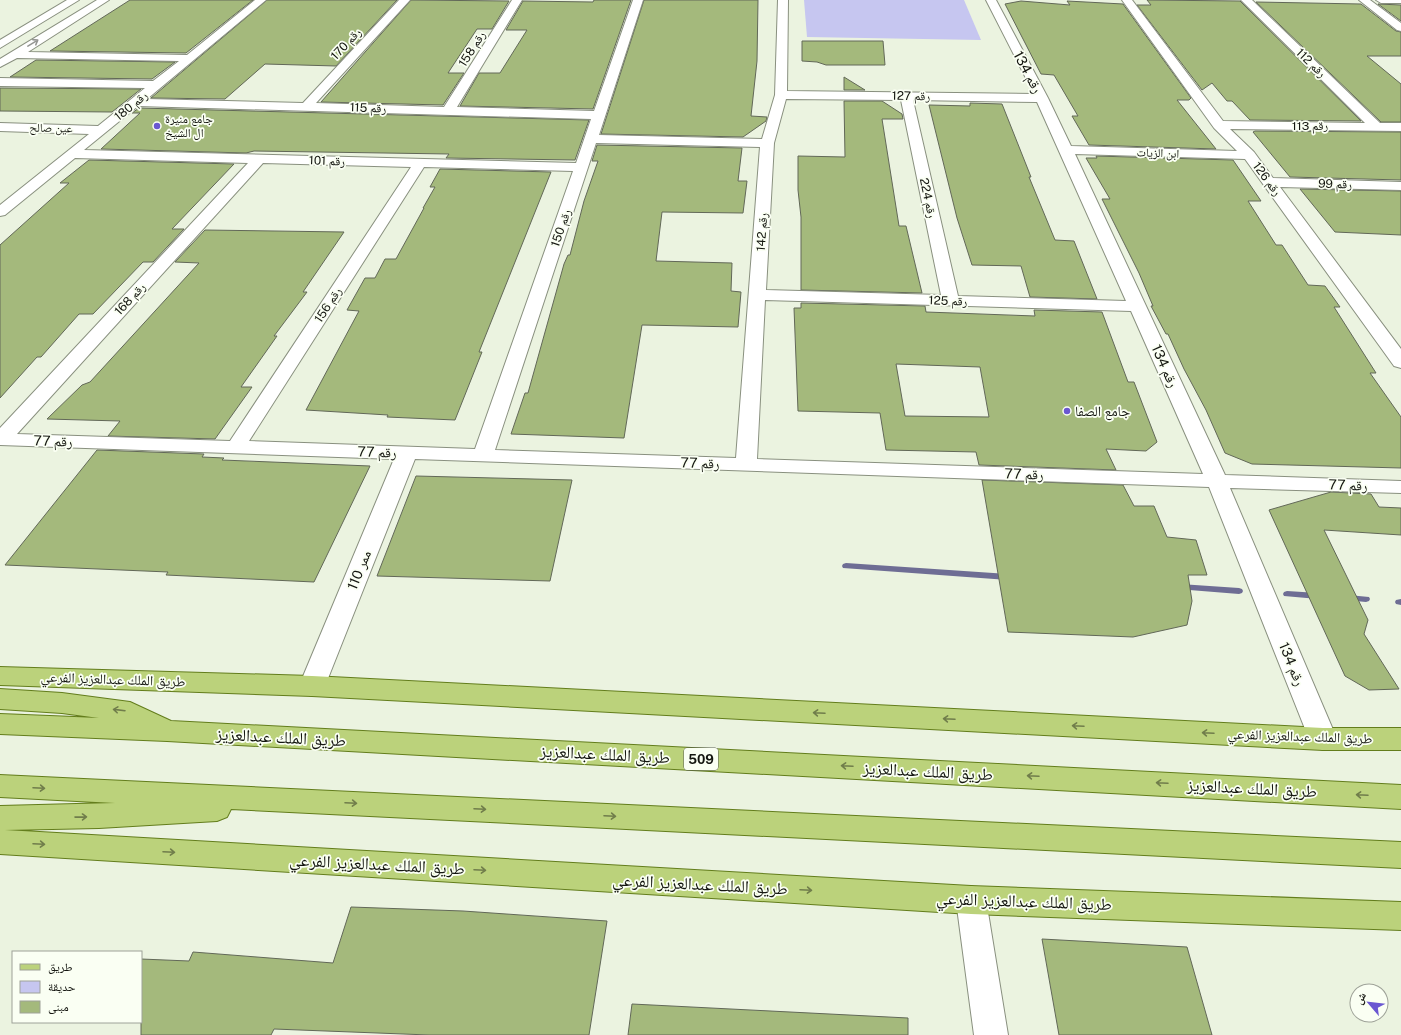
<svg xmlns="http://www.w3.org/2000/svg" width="1401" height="1035" viewBox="0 0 1401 1035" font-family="'Public Sans','Noto Naskh Arabic',sans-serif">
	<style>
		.green { fill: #c6c6f0 }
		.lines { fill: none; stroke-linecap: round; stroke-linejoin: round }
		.stream { fill: #6e6d94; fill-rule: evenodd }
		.building { fill: #a4b97c; stroke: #626858; fill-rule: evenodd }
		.minor-casing { stroke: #89907f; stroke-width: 2 }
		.major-casing { stroke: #637d1c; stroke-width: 2 }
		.minor { fill: #fff; fill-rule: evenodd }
		.major { fill: #bbd27b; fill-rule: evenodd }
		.oneway { stroke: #959693 }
		.oneway2 { stroke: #707d4b }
		.poi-dot { fill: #6a57d1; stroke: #fafff3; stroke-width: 1.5 }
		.labels { text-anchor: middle; stroke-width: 3.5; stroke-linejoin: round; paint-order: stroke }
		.far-street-label { font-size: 12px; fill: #141610; stroke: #fafff3 }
		.far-poi-label { font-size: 12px; fill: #141610; stroke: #fafff3; text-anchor: start }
		.shield { fill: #fafff3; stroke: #595c54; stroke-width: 1 }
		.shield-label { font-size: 13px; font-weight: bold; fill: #141610 }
		.street-label { font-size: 14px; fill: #141610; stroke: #fafff3 }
		.poi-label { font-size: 14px; fill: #141610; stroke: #fafff3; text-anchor: start }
		.near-street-label { font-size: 17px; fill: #141610; stroke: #fafff3 }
	</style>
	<rect width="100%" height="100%" fill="#ebf3e0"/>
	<path class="green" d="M804,0H964L981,40L807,37Z"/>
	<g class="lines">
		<path class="stream" d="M846,563L1008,574L1012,577L1008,580L843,568L842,566L843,564Z
			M1180,584L1239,588L1242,589L1243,591L1242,593L1239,594L1177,589L1176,587L1177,585Z
			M1287,591L1318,593L1321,594L1322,596L1321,598L1318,599L1284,596L1283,594L1284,592Z
			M1348,595L1369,597L1370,599L1369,601L1366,602L1345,600L1344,598L1345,596Z
			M1401,599V605L1396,604L1395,602L1396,600Z"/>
	</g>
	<path class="building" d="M130,0H253L186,53L50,51Z
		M267,0H397L336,66L265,64L225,99L151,98Z
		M411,0L509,1L492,29H477L448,73H464L443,105L321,102Z
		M594,0H631L593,109L460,106L479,73H500L527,30H506L523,1L593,2Z
		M644,0H758L757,61L751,116L767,117L766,121L743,137L601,134Z
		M1147,0L1240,1L1361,121L1250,120L1232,101H1227L1212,83L1202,90L1137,5H1151Z
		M1021,1L1070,5L1067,1L1123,4L1191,98L1189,100H1177L1216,149L1089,145L1072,116H1078L1054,75L1041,74L1005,4Z
		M1256,2L1361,4L1396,31L1401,32V56H1367L1401,84V122H1381Z
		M1378,4L1401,5V21Z
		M802,41H883L885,65H826L817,62L802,61Z
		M36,60L175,62L152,79L10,77Z
		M844,77L865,90H844Z
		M0,88L141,89L112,112L0,111Z
		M844,101H882L902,114L903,119H882L899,226H906L922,293L801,290V217L798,190V156L845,157Z
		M970,103L1002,104L1031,177H1029L1055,240L1074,241L1097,299L1030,297L1021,266L972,265L957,218L929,105L970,106Z
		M139,108L589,120L575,160L446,158L449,154L254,151L246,153L101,149L140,113H132Z
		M1255,131L1401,132V180L1290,177L1253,132Z
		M597,145L742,148L738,181H747L743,213L662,212L656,261L732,263L731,291L741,292L738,327L642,325L624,438L511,434L525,393H528L564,264L568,255H570L584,201L598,161H592Z
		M1096,156L1233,160L1261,201H1248L1276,245H1282L1308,285L1325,286L1340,307H1334L1376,373H1370L1401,417V468L1252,464L1225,453L1206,410L1184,369L1168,334H1166L1151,306H1153L1139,273L1102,199H1110L1086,158H1097Z
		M89,160L234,164L172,229H184L153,262H143L93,314H79L41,357H37L0,398V245L69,183H60Z
		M440,169L551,172L479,352H482L455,420L387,417L388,415L306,410L359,311L347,310L365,278H375L385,259H396L424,208H423L435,187H430Z
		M1300,189L1401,191V235L1335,232Z
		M205,230L344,232L303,292H307L274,336H277L241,387H252L215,439L108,436L120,421L47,419L82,385L90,382L199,263L175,262Z
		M801,303L925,306L926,312L1035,316L1034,310L1102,312L1128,382H1134L1157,442L1146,451L1106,449L1116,470L979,465L976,452L886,450L880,413L798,411L794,308H801ZM896,364L980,367L989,417L905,416Z
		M97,450L204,454L202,457L224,458L222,460L370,466L314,582L166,575L168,572L5,565Z
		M416,476L572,480L550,581L377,576Z
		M982,480L1123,485L1134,506H1154L1167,537L1196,540L1207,575H1188L1192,601L1187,625L1133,637L1008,632Z
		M1331,492L1371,494L1379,507L1401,508V535L1324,530L1368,620L1364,634L1399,689L1369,690L1345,676L1269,510Z
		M351,907L463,911L607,921L589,1035H429L274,1029L271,1035H141V959L189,961L193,952L333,963Z
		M1042,939L1187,947L1212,1035H1059Z
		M632,1004L908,1018V1035H628Z"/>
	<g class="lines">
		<g class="minor-casing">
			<path id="minor" d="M67,0H79L0,48V40Z
				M97,0H109L28,52L187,55L255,0H266L147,99L303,103L399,0H410L316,103L444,107L512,0H522L457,107L594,111L633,0H643L599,135L762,139L775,95L778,0H788L787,91L1034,94L986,0H996L1048,98L1071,146L1237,151L1214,128L1122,0H1132L1223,121L1365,123L1241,0H1252L1380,123H1401V131L1230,129L1254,152L1273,178L1401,182V190L1280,187L1401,349V368L1394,366L1245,159L1075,154L1225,475L1401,481V493L1230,488L1337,739L1333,746L1323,750L1313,746L1309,739L1209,487L415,459L325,686L321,693L312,696L303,693L299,686L394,459L0,445V428L248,163L75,158L5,215L0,216V205L89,134L0,131V123L98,126L145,88L0,86V78L153,81L179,61L17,58L0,67V59ZM786,99L901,100L941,295L766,290L774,143ZM913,100L1037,102L1126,301L958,296ZM138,106L591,119L576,163L84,150ZM596,143L760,147L736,458L495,450ZM263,163L411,167L230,441L17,434ZM424,167L573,171L475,449L249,441ZM765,300L1131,311L1203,474L757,459Z
				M1359,0H1370L1401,23V31L1397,30Z
				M1376,0H1401V3H1381Z
				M971,886L982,890L986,900L1008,1035H974L956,900L960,890Z"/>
		</g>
		<g class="major-casing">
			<path id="major" d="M0,667L312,676L1323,728H1401V750H1323L312,696L0,685Z
				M0,689L62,693L130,702L171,721L1401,785V809L167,741L0,734V714L99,718L62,713L0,709Z
				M0,775L1401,842V868L231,809L227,817L217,821L99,828L5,830L971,886L1401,902V930L971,914L0,854V806L115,803L0,797Z"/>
		</g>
		<use href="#minor" class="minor"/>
		<use href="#major" class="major"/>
	</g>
	<defs><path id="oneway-shaft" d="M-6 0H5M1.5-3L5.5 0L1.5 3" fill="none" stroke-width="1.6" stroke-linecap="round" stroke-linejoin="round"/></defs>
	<use class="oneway" href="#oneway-shaft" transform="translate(33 43) rotate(-31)"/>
	<g class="oneway2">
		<use href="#oneway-shaft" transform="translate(119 710) rotate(-173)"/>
		<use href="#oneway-shaft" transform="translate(819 713) rotate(-177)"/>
		<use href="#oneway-shaft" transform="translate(949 719) rotate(-177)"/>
		<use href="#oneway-shaft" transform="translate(1078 726) rotate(-177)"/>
		<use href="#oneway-shaft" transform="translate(1208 733) rotate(-177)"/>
		<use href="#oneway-shaft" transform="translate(847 766) rotate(-177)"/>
		<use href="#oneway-shaft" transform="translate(1033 776) rotate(-177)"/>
		<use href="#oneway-shaft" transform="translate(1162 783) rotate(-177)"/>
		<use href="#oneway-shaft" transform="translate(39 788) rotate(3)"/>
		<use href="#oneway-shaft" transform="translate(1362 795) rotate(-177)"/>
		<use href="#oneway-shaft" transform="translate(351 803) rotate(3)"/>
		<use href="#oneway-shaft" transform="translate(480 809) rotate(3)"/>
		<use href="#oneway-shaft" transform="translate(610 816) rotate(3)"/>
		<use href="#oneway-shaft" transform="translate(81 817) rotate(-1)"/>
		<use href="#oneway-shaft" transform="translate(39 844) rotate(3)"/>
		<use href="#oneway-shaft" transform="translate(169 852) rotate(3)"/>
		<use href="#oneway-shaft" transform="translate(480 870) rotate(3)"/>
		<use href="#oneway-shaft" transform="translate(806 890) rotate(3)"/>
	</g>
	<g class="poi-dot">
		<circle cx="157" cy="126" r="4"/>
		<circle cx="1067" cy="411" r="4"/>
	</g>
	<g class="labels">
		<g class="far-street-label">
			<text transform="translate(346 44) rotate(-47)" y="4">رقم 170</text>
			<text transform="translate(472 49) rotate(-58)" y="4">رقم 158</text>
			<text transform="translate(1311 63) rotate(44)" y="4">رقم 112</text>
			<text transform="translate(911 96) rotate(1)" y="4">رقم 127</text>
			<text transform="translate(131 106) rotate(-39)" y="4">رقم 180</text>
			<text transform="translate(368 108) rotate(2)" y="4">رقم 115</text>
			<text x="1310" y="130">رقم 113</text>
			<text transform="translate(51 128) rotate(1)" y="4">عين صالح</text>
			<text transform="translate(1158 153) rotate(2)" y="4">ابن الزيات</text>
			<text transform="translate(327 161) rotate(2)" y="4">رقم 101</text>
			<text transform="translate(1267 179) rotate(53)" y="4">رقم 126</text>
			<text transform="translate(1335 184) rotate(2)" y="4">رقم 99</text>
			<text transform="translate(928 198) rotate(78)" y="4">رقم 224</text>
			<text transform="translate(561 228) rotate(-71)" y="4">رقم 150</text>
			<text transform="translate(762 232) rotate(-86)" y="4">رقم 142</text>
			<text transform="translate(130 299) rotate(-47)" y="4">رقم 168</text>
			<text transform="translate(948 301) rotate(2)" y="4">رقم 125</text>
			<text transform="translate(328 305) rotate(-57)" y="4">رقم 156</text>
		</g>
		<g class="far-poi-label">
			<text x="165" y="123">جامع منيرة<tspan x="165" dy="14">ال الشيخ</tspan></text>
		</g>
		<rect class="shield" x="684" y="748" width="34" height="22" rx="3"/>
		<g class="shield-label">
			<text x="701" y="764">509</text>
		</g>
		<g class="street-label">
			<text transform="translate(1028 72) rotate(62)" y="5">رقم 134</text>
			<text transform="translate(1165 366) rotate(66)" y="5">رقم 134</text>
			<text transform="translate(53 441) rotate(2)" y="5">رقم 77</text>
			<text transform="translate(377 452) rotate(2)" y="5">رقم 77</text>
			<text transform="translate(700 463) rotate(2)" y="5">رقم 77</text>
			<text transform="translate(1024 474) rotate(2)" y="5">رقم 77</text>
			<text transform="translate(1348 485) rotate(2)" y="5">رقم 77</text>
			<text transform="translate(359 570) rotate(-68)" y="5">110 ممر</text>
			<text transform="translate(1292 664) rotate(68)" y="5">رقم 134</text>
			<text transform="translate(113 679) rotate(2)" y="5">طريق الملك عبدالعزيز الفرعي</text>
			<text transform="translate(1300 736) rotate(2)" y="5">طريق الملك عبدالعزيز الفرعي</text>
		</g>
		<g class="poi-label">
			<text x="1075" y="416">جامع الصفا</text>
		</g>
		<g class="near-street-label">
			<text transform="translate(281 737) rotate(3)" y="6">طريق الملك عبدالعزيز</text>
			<text transform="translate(605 754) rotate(3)" y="6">طريق الملك عبدالعزيز</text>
			<text transform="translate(928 771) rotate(3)" y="6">طريق الملك عبدالعزيز</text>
			<text transform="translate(1252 788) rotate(3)" y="6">طريق الملك عبدالعزيز</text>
			<text transform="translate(377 864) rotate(3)" y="6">طريق الملك عبدالعزيز الفرعي</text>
			<text transform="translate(700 884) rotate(3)" y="6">طريق الملك عبدالعزيز الفرعي</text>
			<text transform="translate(1024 901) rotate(2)" y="6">طريق الملك عبدالعزيز الفرعي</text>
		</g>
	</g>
	<rect x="12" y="951" width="130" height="72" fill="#fafff3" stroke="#9ea298"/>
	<rect x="20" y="964" width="20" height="6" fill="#bbd27b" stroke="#9ea298"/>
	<text x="48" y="971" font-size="12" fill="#141610">طريق</text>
	<rect x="20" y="981" width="20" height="12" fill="#c6c6f0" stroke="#9ea298"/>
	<text x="48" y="991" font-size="12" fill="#141610">حديقة</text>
	<rect x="20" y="1001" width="20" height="12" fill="#a4b97c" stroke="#9ea298"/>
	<text x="48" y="1011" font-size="12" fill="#141610">مبنى</text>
	<g transform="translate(1369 1003) rotate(298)"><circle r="19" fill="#fafff3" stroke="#9ea298"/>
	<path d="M0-3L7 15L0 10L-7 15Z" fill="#6a57d1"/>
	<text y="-6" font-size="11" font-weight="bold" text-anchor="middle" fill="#141610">ش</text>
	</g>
</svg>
